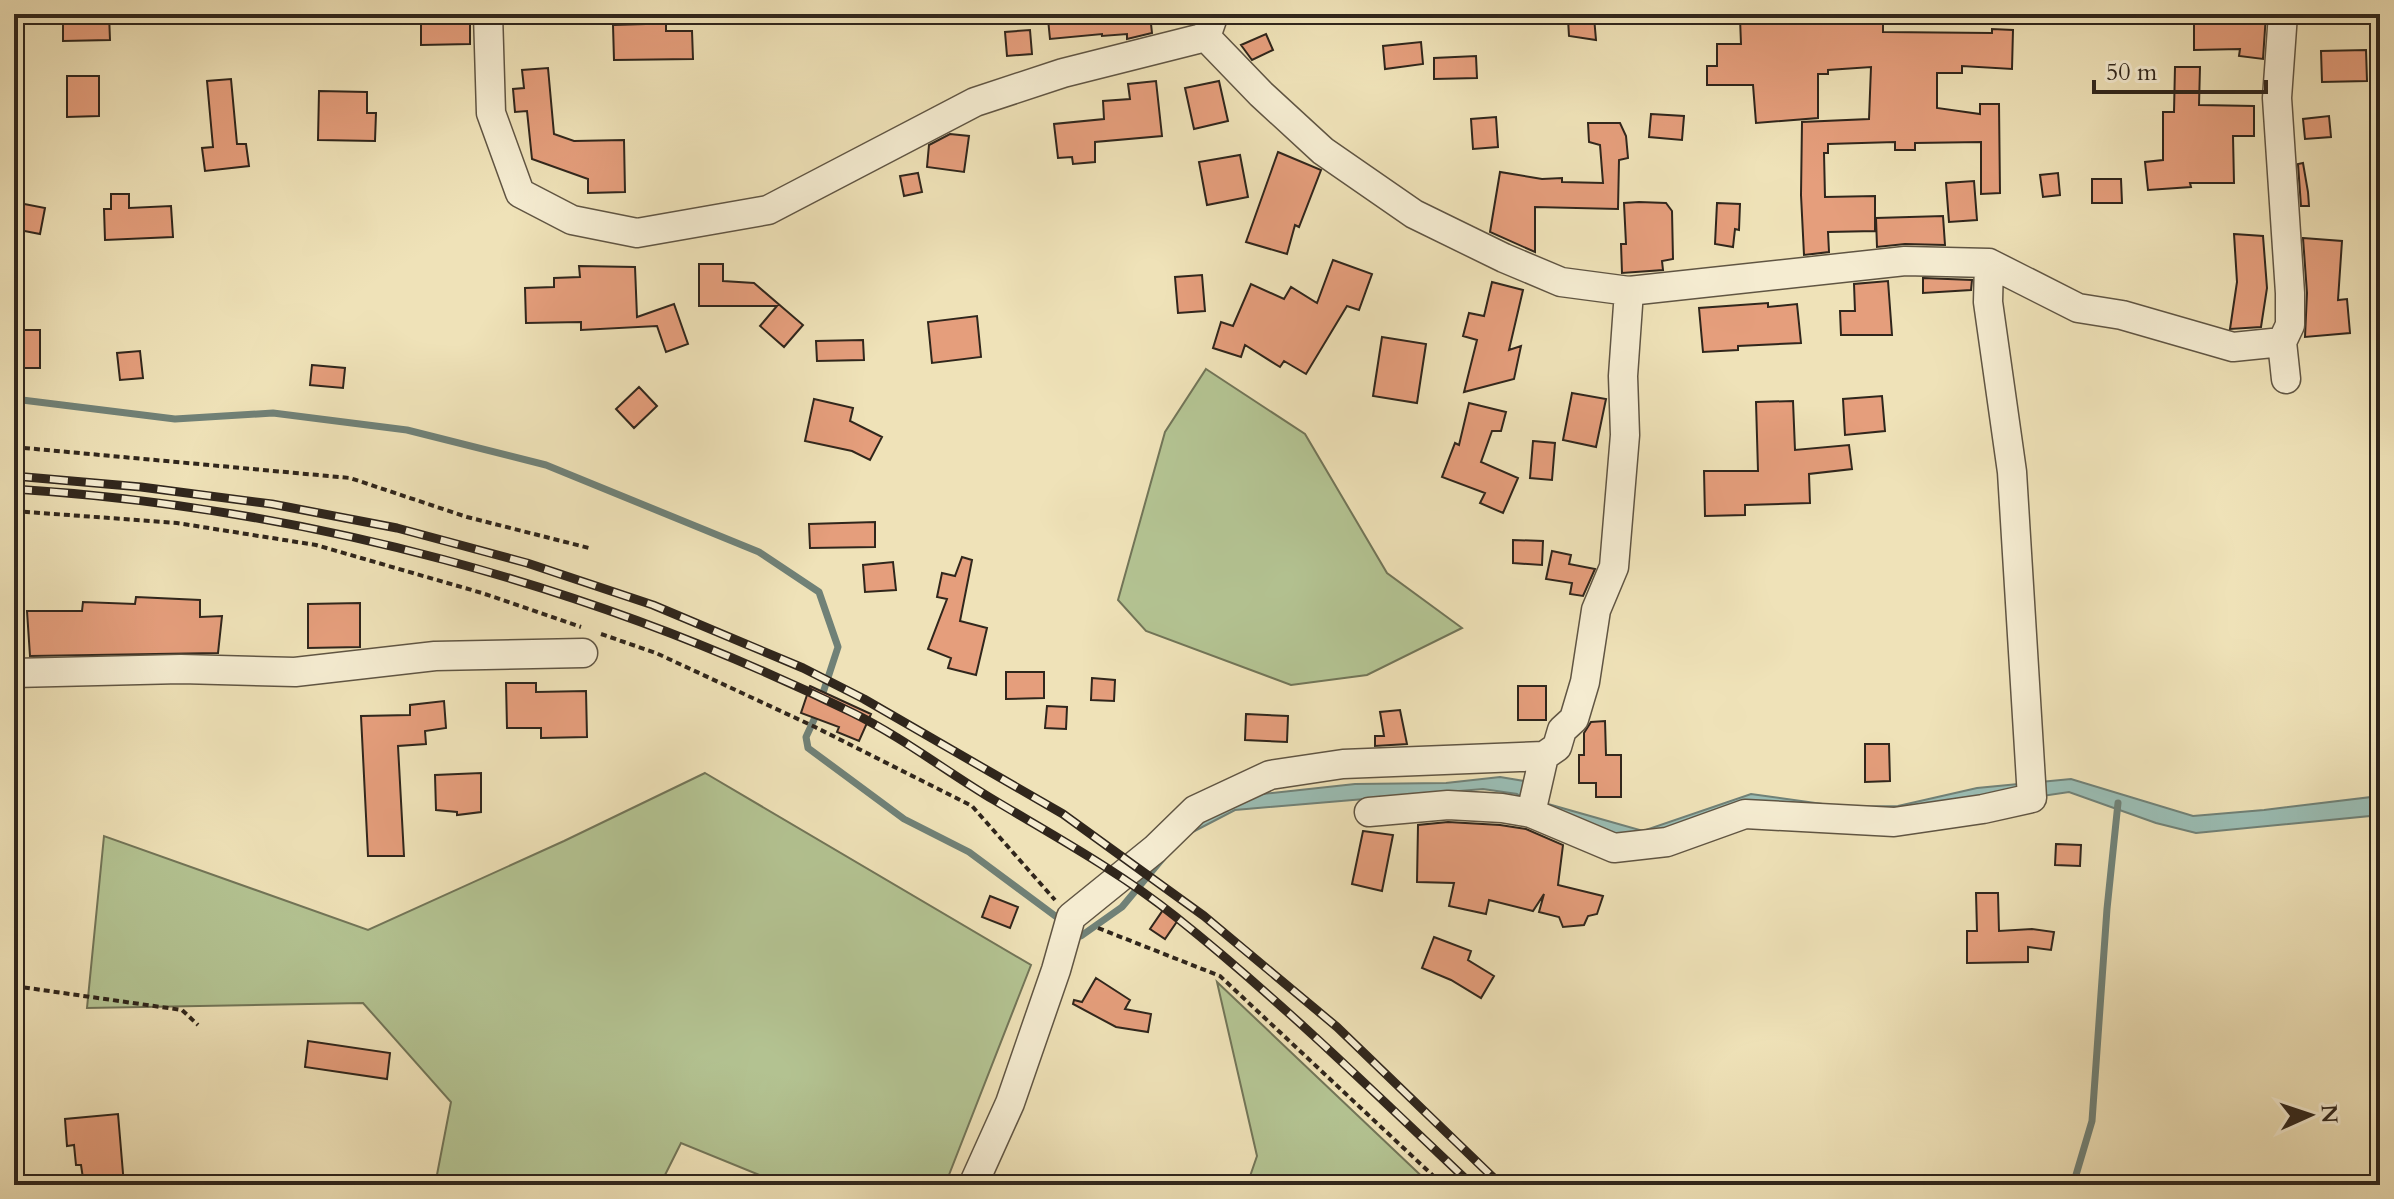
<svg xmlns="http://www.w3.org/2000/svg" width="2394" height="1199" viewBox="0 0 2394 1199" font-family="Cardo,serif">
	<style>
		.green { fill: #b4c493; stroke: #727558; stroke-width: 2 }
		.water { fill: #9abdb4; stroke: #708177; stroke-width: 2 }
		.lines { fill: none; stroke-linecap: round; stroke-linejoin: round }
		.stream { stroke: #708177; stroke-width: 7 }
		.building { fill: #e59e7c; stroke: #30261c; stroke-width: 2 }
		.minor-casing { stroke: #605543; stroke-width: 31 }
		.path { stroke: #30261c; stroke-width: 4; stroke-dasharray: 6 4; stroke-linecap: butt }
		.minor { stroke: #f5ecd1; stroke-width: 28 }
		.rail-casing { stroke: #30261c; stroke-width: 9 }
		.rail { stroke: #f5ecd1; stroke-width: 6; stroke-dasharray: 18; stroke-linecap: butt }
	</style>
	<rect width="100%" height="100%" fill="#efe2b8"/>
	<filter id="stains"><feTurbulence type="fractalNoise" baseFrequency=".0025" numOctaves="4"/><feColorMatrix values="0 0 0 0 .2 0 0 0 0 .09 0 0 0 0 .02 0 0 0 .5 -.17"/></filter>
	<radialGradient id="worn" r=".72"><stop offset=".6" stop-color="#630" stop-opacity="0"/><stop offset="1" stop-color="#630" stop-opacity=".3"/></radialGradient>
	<path class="green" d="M1206,369L1305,434L1387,573L1462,628L1367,675L1291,685L1146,631L1118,600L1165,432Z
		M705,773L1031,965L945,1185H784L681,1143L660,1185H435L451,1102L363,1003L87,1008L104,836L368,930L564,841Z
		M1217,982L1431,1185H1247L1257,1156Z"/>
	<path class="water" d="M1500,777L1524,781L1541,802L1643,831L1751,794L1844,807L1898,806L1977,788L2071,779L2193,816L2264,810L2380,796V815L2196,833L2156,823L2069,792L1966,807L1840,814L1629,840L1539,811L1517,794L1483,789L1235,810L1183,837L1229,803L1262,794L1355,784L1446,783Z"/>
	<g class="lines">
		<path class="stream" d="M14,399L175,419L273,413L407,430L546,465L759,552L819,592L838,647L821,699
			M818,711L806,737L808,748L904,819L969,852L1062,921
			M1075,931L1081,936L1122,907L1162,859
			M2073,1185L2092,1121L2107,909L2118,803"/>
	</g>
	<path class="building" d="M63,14H109L110,40L63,41Z
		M421,14H449V20H470V44L421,45Z
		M645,14H666V31H692L693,59L614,60L613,25L645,24Z
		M1101,14L1150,15L1152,33L1127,39V34L1102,36V34L1050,39L1048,19Z
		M1856,14H1883V32L1992,33V29L2013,30L2012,69L1962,66V73H1937V108L1980,114V104H1999L2000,193L1981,194V142L1915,143V150H1895V142L1828,144V153H1824L1825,197L1875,196V231L1828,232L1829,252L1804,255L1801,195L1802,122L1869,119L1871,67L1828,70V74H1818V118L1756,123L1753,85H1707V66H1717V44H1741L1740,18Z
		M2194,14H2266L2263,59L2239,56L2240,49L2194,50Z
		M1594,17L1596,40L1569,36L1568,19Z
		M1030,30L1032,54L1007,56L1005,32Z
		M1266,34L1273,50L1252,60L1241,45Z
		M1421,42L1423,64L1385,69L1383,46Z
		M2366,50L2367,81L2322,82L2321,51Z
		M1476,56L1477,78L1434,79V58Z
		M2175,67H2200L2199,105L2254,106V136H2233L2234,183H2190L2191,187L2148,190L2145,162L2163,160V112H2174Z
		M548,68L554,134L574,141L624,140L625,192L588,193V179L532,159L527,111L515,112L513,89L524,88L522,70Z
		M67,76H99V116L67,117Z
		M231,79L237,144H246L249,166L205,171L202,148L213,147L207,81Z
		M1156,81L1162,136L1095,142V162L1073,164L1072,157L1058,158L1054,124L1104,119L1103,101L1130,99L1128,84Z
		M1219,81L1228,121L1194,129L1185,88Z
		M319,91L367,92V113H376L375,141L318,140Z
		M1651,114L1684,116L1682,140L1649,137Z
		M2329,116L2331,137L2305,139L2303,119Z
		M1496,117L1498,147L1473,149L1471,119Z
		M1588,123H1620L1626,136L1628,158L1619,160L1618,209L1535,207V252L1490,232L1500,172L1542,179L1562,178V182L1603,183L1600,145L1589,142Z
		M950,134L969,136L964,172L927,167L929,145Z
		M1278,152L1321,170L1299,227L1295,225L1287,254L1246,242Z
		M1240,155L1248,197L1207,205L1199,162Z
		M2303,163L2308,192L2309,206H2301L2298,164Z
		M918,173L922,192L904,196L900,176Z
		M2058,173L2060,195L2043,197L2040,175Z
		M2092,179H2121L2122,203H2092Z
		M1974,181L1977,220L1949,222L1946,183Z
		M111,194H129V208L171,206L173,237L105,240L104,209H111Z
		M14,202L45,208L40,234L14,229Z
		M1639,202L1666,203L1672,211L1673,259L1662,261L1663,270L1622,273L1621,244H1626L1624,203Z
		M1717,203L1740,204L1739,230L1735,229L1733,247L1715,244Z
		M1943,216L1945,245L1905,244L1877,247L1876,218Z
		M2234,234L2263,236L2267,288L2261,327L2230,329L2237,282Z
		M2303,238L2342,241L2338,300L2347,299L2350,333L2305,337L2307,293Z
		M1333,260L1372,274L1359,310L1347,306L1306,374L1284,361L1280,367L1245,345L1241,357L1213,348L1221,322L1233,326L1251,284L1284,299L1291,287L1317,303Z
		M699,264H723V281L754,283L803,325L784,347L760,326L777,306H699Z
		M579,266L635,267L637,317L674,304L688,344L666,352L657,326L581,330V322L526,323L525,288L554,287V278L580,277Z
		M1202,275L1205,311L1178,313L1175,277Z
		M1923,278L1972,280L1971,290L1923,293Z
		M1888,281L1892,335H1841L1840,311H1855L1854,284Z
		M1492,282L1523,290L1509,350L1521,346L1514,379L1464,392L1477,340L1463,336L1469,313L1484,316Z
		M1768,303V307L1797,304L1801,343L1738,346V350L1703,352L1699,308Z
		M977,316L981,357L932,363L928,322Z
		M14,330H40V368H14Z
		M1382,337L1426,344L1417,403L1373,396Z
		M863,340L864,360L817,361L816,341Z
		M140,351L143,378L120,380L117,353Z
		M312,365L345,368L343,388L310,385Z
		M639,387L657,406L634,428L616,409Z
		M1572,393L1606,399L1596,447L1563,440Z
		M1882,396L1885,431L1845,435L1843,399Z
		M814,399L853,408L850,421L882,437L870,460L852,451L805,441Z
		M1793,401L1795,450L1849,445L1852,469L1809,474L1810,503L1745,505V515L1705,516L1704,471H1758L1756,402Z
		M1469,403L1506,412L1501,431H1492L1481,462L1518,478L1503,513L1480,503L1485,493L1442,477L1455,443L1459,445Z
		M1533,441L1555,443L1552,480L1530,478Z
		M875,522V547L810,548L809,524Z
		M1513,540L1543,541L1542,565L1513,563Z
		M1552,551L1571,555L1569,564L1595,569L1583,596L1570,594L1572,583L1546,579Z
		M962,557L972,560L960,621L987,628L976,675L948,668L951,658L928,649L947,599L937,597L942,573L955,576Z
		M893,562L896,590L865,592L863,565Z
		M136,597L200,600V617L222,616L218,653L30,656L27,611H82L83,602L135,604Z
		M360,603V647L308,648V604Z
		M1006,672H1044V698L1006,699Z
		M1092,678L1115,680L1114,701L1091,700Z
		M506,683H536V692L586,691L587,737L541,738V728H507Z
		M810,686L871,714L859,741L837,732L839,727L801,713Z
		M1518,686H1546V720H1518Z
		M444,701L446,728L425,731L426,744L398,746L404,856H368L361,716L410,715V705Z
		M1047,706L1067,707L1066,729L1045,728Z
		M1400,710L1407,744L1375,746V736H1384L1380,712Z
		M1246,714L1288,716L1287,742L1245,740Z
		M1605,721L1606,755H1621V797H1596V783H1579V755H1584V733L1591,722Z
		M1865,744H1889L1890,781L1865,782Z
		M481,773V812L457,815V812L436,810L435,775Z
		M1448,822L1500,825L1526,829L1563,845L1558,885L1603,896L1597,914L1588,916L1584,925L1563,927L1559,917L1539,912L1544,894L1533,911L1489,900L1486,914L1449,906L1454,883L1417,882L1418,825Z
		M1363,831L1393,835L1382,891L1352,884Z
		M2056,844L2081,845L2080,866L2055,865Z
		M1976,893H1998L1999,931L2032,929L2054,932L2051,950L2028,947V962L1967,963V931H1977Z
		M990,896L1018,907L1010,928L982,917Z
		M1163,910L1178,920L1165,939L1150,929Z
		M1434,937L1471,951L1468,960L1494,976L1481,998L1451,980L1422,968Z
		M1096,978L1130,1000L1125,1009L1151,1014L1148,1032L1116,1027L1073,1004L1074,1000L1082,1002Z
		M308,1041L390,1053L387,1079L305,1067Z
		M118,1114L124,1185H84L81,1165H76L74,1145L67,1146L65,1119Z"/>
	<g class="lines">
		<g class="minor-casing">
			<path id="minor" d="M488,14L491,113L520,193L572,220L637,233L768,210L975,102L1063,73L1206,37L1214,14
				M1206,37L1261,94L1323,151L1414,214L1504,258L1561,282L1629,291L1905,261L1989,263L1988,302L2012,472L2032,798L1983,809L1894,822L1745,814L1667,842L1614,848L1531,813L1502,808L1448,805L1369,812
				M1989,263L2078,308L2122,315L2233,347L2282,342L2290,325V293L2277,98L2283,14
				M2282,342L2286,379
				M14,673L181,669L295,672L435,656L583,653
				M1531,813L1544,756
				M973,1185L1010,1103L1056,970L1071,917L1155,849L1195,810L1270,775L1343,764L1544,756L1557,747L1562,730L1574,719L1585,682L1596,610L1614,567L1625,435L1623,376L1629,291"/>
		</g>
		<path class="path" d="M14,447L350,478L467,517L589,548
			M14,511L177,523L316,545L482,593L581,627
			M601,634L656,653L815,727L972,806L1055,900
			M1098,928L1220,976L1443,1185
			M14,986L182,1010L198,1025"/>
		<use href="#minor" class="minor"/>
		<g class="rail-casing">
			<path id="rail" d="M14,476L141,487L272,504L397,528L527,563L653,605L803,668L864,699L1063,814L1204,916L1337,1027L1501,1185
				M14,489C303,507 593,585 853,713C902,737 947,772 994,800C1056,837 1120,872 1176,917C1280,1000 1376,1094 1472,1185"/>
		</g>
		<use href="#rail" class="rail"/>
	</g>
	<rect width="2394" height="1199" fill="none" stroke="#efe2b8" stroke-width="48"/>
	<rect x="16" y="16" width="2362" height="1167" fill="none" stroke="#30261c" stroke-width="4"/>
	<rect x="24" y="24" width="2346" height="1151" fill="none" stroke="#30261c" stroke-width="2"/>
	<g transform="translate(2310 1115) rotate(87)" stroke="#f5ecd1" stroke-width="6" paint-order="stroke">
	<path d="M0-6L14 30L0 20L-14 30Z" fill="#30261c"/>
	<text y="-12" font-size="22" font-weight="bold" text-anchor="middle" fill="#30261c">N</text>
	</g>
	<path d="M2094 80v12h172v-12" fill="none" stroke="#30261c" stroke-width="4"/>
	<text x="2106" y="80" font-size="24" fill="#30261c" stroke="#f5ecd1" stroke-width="6" paint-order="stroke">50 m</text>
	<rect width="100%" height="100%" filter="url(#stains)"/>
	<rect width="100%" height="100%" fill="url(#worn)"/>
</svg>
